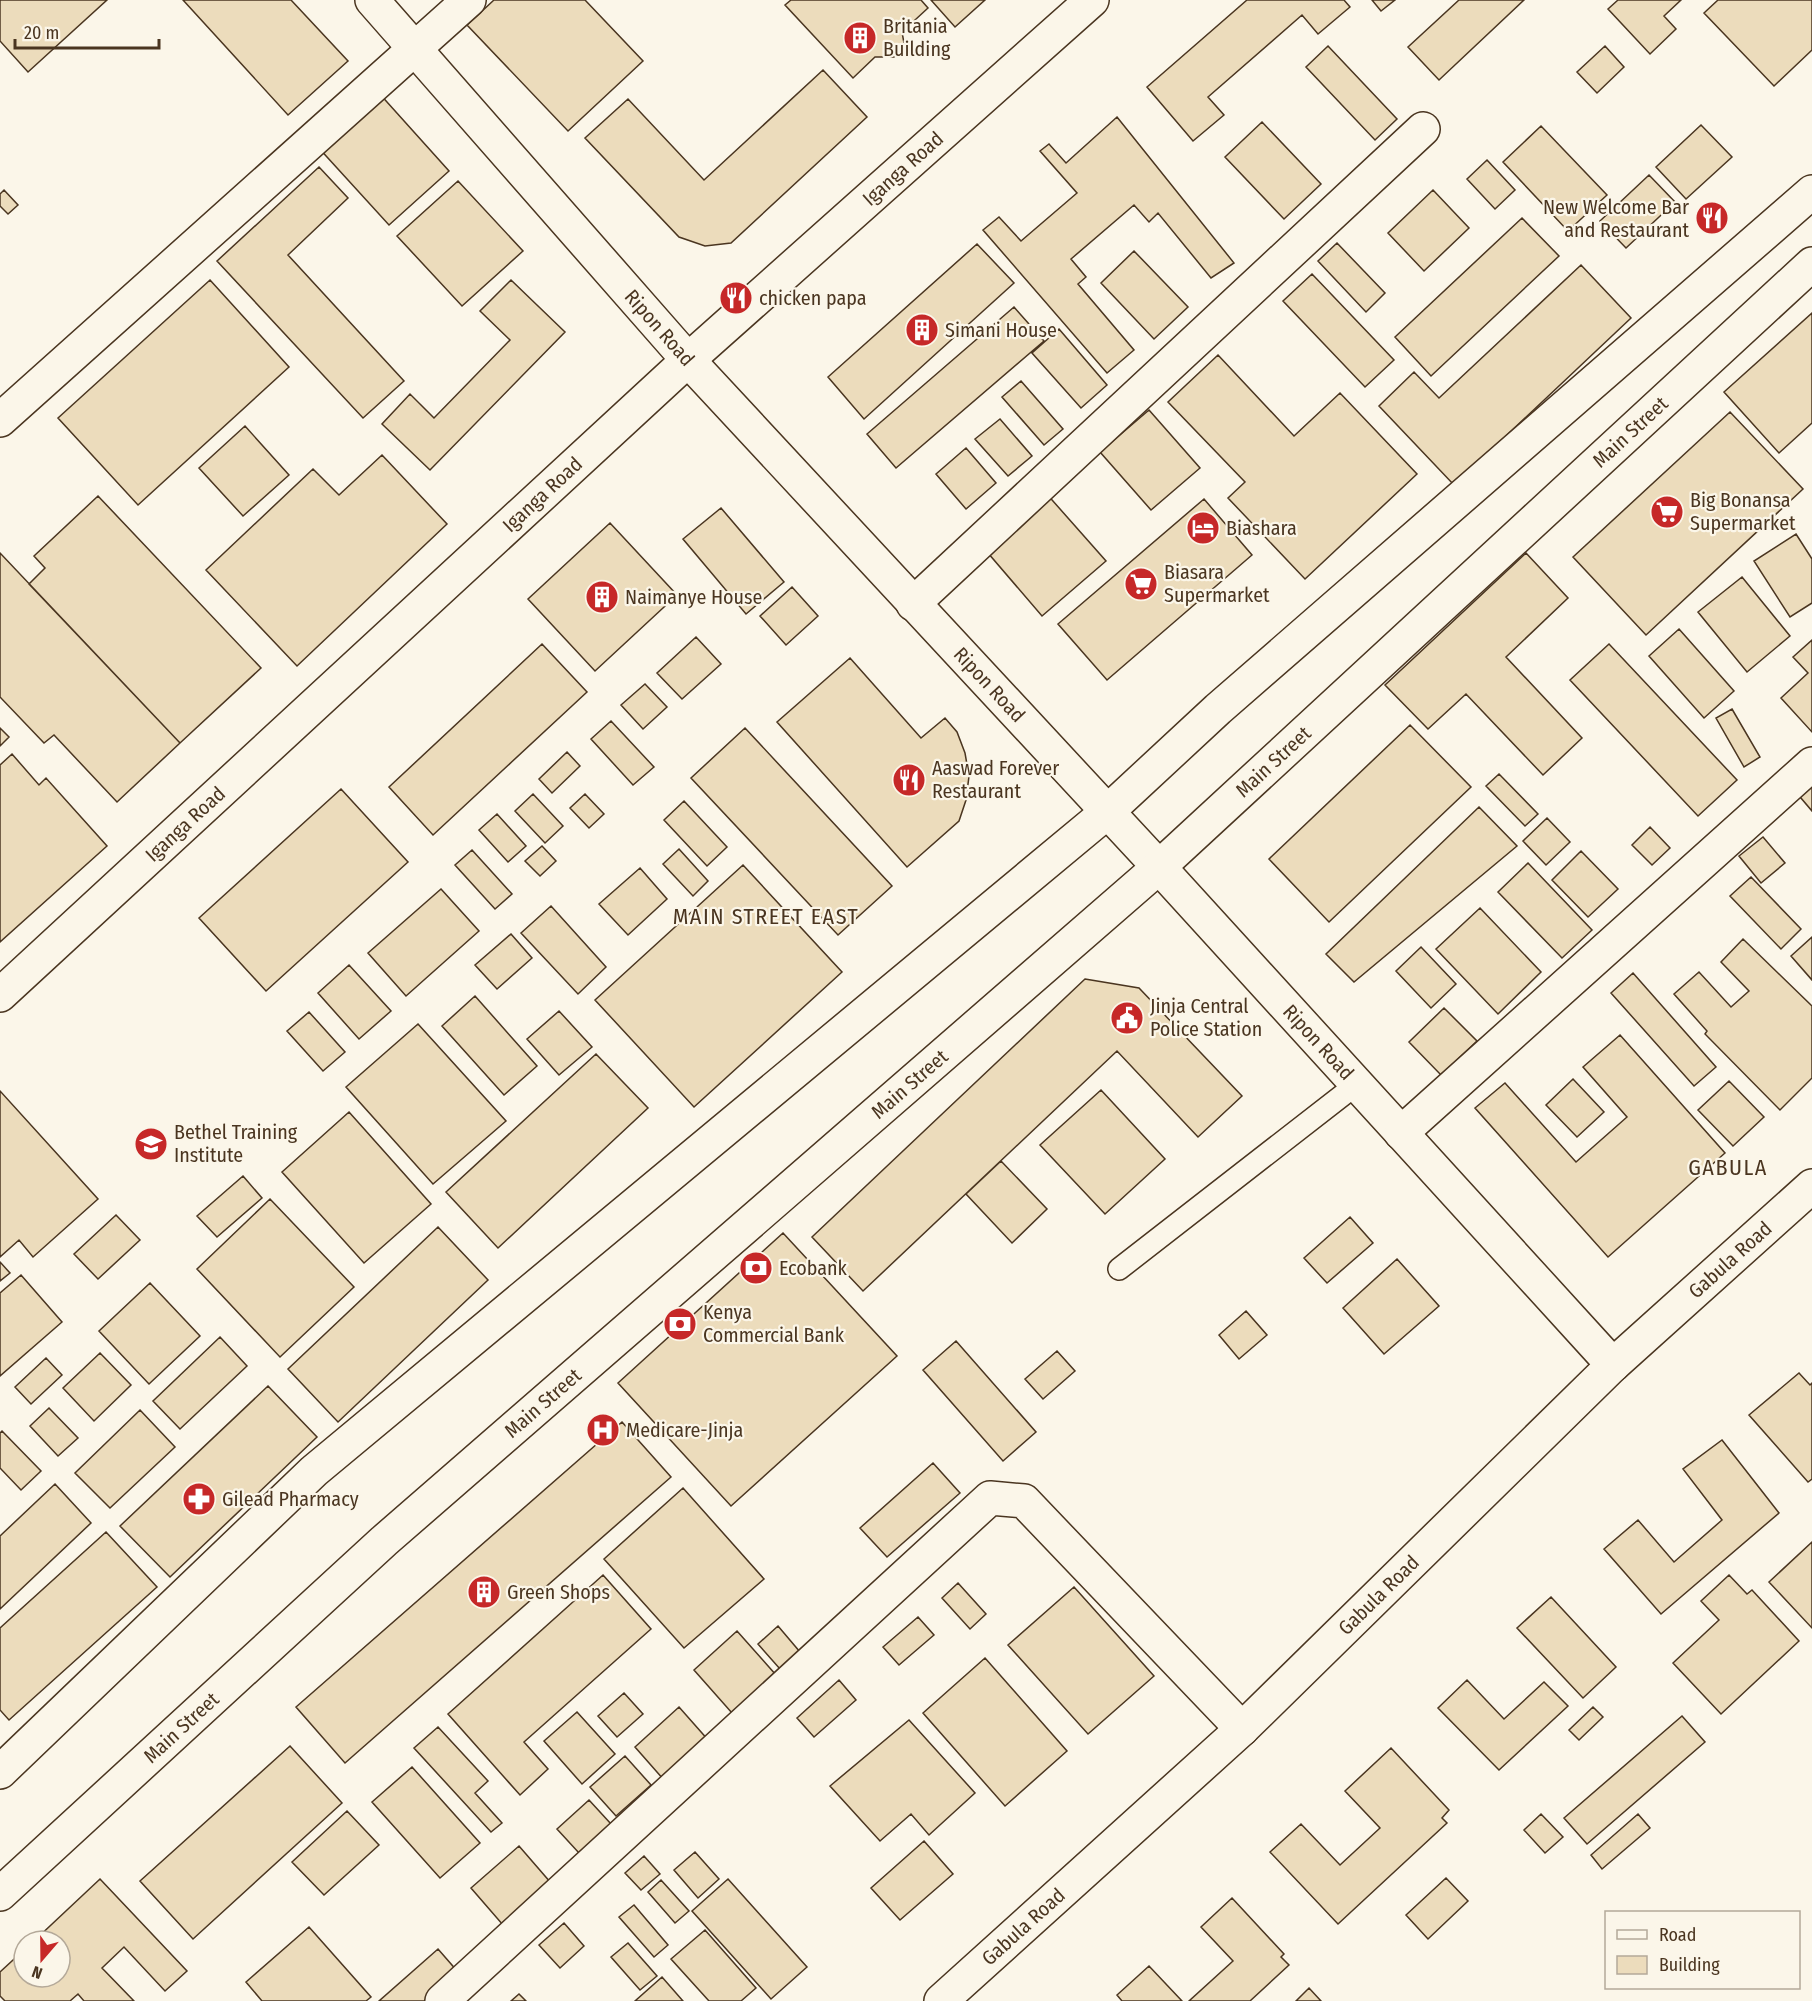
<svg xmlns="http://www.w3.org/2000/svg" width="1812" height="2001" viewBox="0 0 1812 2001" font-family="'Fira Sans Condensed',sans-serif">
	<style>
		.building { fill: #ecdcbc; stroke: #4a3520; stroke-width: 1.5 }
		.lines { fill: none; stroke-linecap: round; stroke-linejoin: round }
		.lane-casing { stroke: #4a3520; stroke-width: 24 }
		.street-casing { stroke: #4a3520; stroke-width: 36 }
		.secondary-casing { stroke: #4a3520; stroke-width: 36 }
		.lane { stroke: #fbf6e9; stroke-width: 21 }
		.street { stroke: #fbf6e9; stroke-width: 33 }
		.secondary { stroke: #fbf6e9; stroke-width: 33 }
		.labels { text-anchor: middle; stroke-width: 4.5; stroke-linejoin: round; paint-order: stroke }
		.poi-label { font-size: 20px; fill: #4a3520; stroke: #fbf6e9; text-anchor: start }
		.street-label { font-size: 20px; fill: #4a3520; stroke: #fbf6e9 }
		.quarter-label { font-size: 22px; letter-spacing: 1.5px; fill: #4a3520; stroke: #fbf6e9 }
	</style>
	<rect width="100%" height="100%" fill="#fbf6e9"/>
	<path class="building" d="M0,0H107L28,72L0,41Z
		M183,0H291L348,61L288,115Z
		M494,0H585L643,61L568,131L467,25Z
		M791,0H921L928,8L902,32L904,43L894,57H875L853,78L785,5Z
		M931,0H985L955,27Z
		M1247,0H1344L1350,7L1318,34L1302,15L1208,97L1224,115L1193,141L1147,87Z
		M1372,0H1395L1381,11Z
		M1459,0H1524L1439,80L1408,47Z
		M1618,0H1681L1664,16L1676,29L1650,54L1608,9Z
		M1718,0H1812V50L1774,86L1704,13Z
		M1328,46L1397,119L1375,140L1306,67Z
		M1605,46L1624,67L1597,93L1577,72Z
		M823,70L867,117L731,243L705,246L679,237L585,138L628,99L704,180Z
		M378,92L449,171L389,225L317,146Z
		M1117,117L1234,263L1211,278L1158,213L1149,222L1134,205L1071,259L1086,277L1078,284L1134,350L1107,373L983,230L999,217L1021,241L1077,193L1040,151L1049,144L1066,163Z
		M1262,122L1321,184L1284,219L1225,157Z
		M1701,125L1732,157L1686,199L1656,167Z
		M1541,126L1607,195L1568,231L1503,162Z
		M1487,160L1515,190L1495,209L1467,179Z
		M319,167L348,198L288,255L404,381L363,418L217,261Z
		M1649,175L1675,202L1626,248L1600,221Z
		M458,181L523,251L462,306L397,236Z
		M4,190L18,205L8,214L0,206V194Z
		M1433,190L1469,228L1424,271L1388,233Z
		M1522,218L1559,256L1431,376L1395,337Z
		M1337,243L1385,293L1366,312L1318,261Z
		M977,244L1014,283L864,419L828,377Z
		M1134,251L1188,307L1154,339L1101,283Z
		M1581,265L1631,318L1454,485L1379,406L1414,372L1439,398Z
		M1312,274L1394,360L1365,387L1283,301Z
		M210,280L289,367L138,505L58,418Z
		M511,280L565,332L430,470L382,424L410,394L434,418L510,340L480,311Z
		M1014,307L1044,341L896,468L867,434Z
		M1812,313V423L1779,453L1724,392Z
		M1059,329L1107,385L1081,408L1032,353Z
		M1218,355L1294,436L1340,393L1417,474L1305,579L1228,498L1245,482L1168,402Z
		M1021,381L1063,429L1044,445L1002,397Z
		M1149,410L1200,468L1151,510L1100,452Z
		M1730,412L1803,489L1646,635L1573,557Z
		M1000,419L1032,456L1008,476L975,439Z
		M245,426L289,475L243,516L199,468Z
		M966,448L996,483L966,509L936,474Z
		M382,455L447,524L297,666L206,570L313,469L339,495Z
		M1045,492L1106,561L1042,616L982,546Z
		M98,496L261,668L180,743L29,584L45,568L34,556Z
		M1204,499L1252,555L1107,680L1058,624Z
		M721,508L784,582L746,614L683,539Z
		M610,523L677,595L595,671L528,599Z
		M1796,534L1812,559V603L1790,617L1754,561Z
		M0,553L180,743L117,802L54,735L44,743L0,697Z
		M1526,553L1568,598L1506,657L1582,738L1543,775L1466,694L1428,729L1385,685Z
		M1742,577L1790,636L1747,672L1698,612Z
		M792,587L818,616L786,645L760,616Z
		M1679,629L1734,691L1704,718L1649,656Z
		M696,637L721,664L682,699L657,673Z
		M1812,640V732L1781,698L1808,673L1793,657Z
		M542,644L587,692L433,835L389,787Z
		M1609,644L1737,780L1698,816L1570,680Z
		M850,658L921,738L945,718L957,732L965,753L969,776L966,800L959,821L907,867L777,722Z
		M645,684L667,707L643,729L621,705Z
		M1732,709L1760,757L1744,767L1716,718Z
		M611,721L654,767L633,785L591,739Z
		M1410,725L1471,787L1329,922L1269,859Z
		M0,728L9,737L0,746Z
		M745,728L892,886L838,935L691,778Z
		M567,752L580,766L552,793L539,779Z
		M12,754L39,785L46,778L107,846L0,942V765Z
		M1499,774L1538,814L1525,826L1486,786Z
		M1812,776V811L1795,791Z
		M341,789L408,862L266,991L199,918Z
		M533,794L563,826L545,843L515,811Z
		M585,794L604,814L589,828L570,808Z
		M684,801L727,847L707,866L664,820Z
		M1479,807L1517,846L1354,982L1326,954Z
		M497,814L526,846L508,862L479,830Z
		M1547,818L1570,842L1546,865L1523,841Z
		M1650,827L1670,848L1652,865L1632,845Z
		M1763,837L1785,863L1761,883L1739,856Z
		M542,846L556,861L540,876L525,861Z
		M679,849L708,881L693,896L663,864Z
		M472,850L512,894L495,909L455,865Z
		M1581,851L1618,889L1588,917L1552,880Z
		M1528,863L1592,930L1562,958L1498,892Z
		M743,865L842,972L694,1107L595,1000Z
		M640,868L667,899L628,935L599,904Z
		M1751,877L1801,929L1781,949L1730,896Z
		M441,889L479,931L406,996L368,953Z
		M551,906L606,967L578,994L521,933Z
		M1480,908L1541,972L1498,1014L1436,949Z
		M511,934L532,958L497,989L475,965Z
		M1812,937V980L1791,956Z
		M1743,939L1812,1006V1078L1780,1110L1705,1034L1707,1031L1674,994L1699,972L1731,1007L1749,991L1721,962Z
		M1421,947L1456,984L1431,1008L1396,971Z
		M349,965L391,1011L359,1039L318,993Z
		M1633,973L1716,1067L1694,1086L1611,993Z
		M1085,979L1139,988L1242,1096L1198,1137L1117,1051L863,1291L812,1237Z
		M475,996L537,1066L504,1095L442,1026Z
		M1444,1008L1477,1041L1441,1075L1409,1042Z
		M559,1011L592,1047L559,1075L527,1039Z
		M309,1012L345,1052L323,1071L287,1031Z
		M418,1024L506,1121L433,1184L346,1087Z
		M1620,1035L1725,1153L1608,1257L1475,1108L1505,1083L1576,1162L1627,1117L1583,1067Z
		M596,1054L648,1108L498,1248L446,1192Z
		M1573,1079L1604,1112L1577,1137L1546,1105Z
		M1729,1081L1764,1117L1733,1146L1698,1110Z
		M1101,1090L1165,1159L1105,1214L1040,1145Z
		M0,1091L98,1199L33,1257L19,1240L0,1257Z
		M349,1112L431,1204L364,1263L282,1172Z
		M1001,1161L1047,1209L1012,1243L966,1194Z
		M243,1176L262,1198L217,1237L197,1216Z
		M270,1199L354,1287L280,1357L197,1269Z
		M116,1215L140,1240L98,1279L74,1254Z
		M1350,1217L1373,1243L1327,1283L1304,1258Z
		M438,1227L488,1280L338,1422L288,1369Z
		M783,1233L897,1356L731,1506L618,1383Z
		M1397,1259L1439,1306L1384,1354L1343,1308Z
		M0,1262L10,1273L0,1281Z
		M21,1275L62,1322L0,1376V1293Z
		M150,1283L200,1336L149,1384L99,1331Z
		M1246,1311L1267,1335L1239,1359L1219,1335Z
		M220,1337L247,1366L180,1429L153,1401Z
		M956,1341L1036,1432L1003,1461L923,1370Z
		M1057,1351L1075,1371L1043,1399L1025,1379Z
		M100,1353L131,1385L94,1421L63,1388Z
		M46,1358L62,1375L31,1404L15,1387Z
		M1799,1373L1810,1385L1812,1383V1479L1808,1482L1749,1415Z
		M268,1386L317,1437L170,1577L120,1526Z
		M49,1408L78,1438L58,1456L30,1426Z
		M140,1410L175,1447L110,1508L75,1473Z
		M622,1422L671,1477L345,1763L296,1707Z
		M2,1431L41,1471L21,1490L0,1468V1433Z
		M1722,1440L1779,1513L1661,1614L1604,1549L1638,1520L1674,1562L1722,1520L1683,1469Z
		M933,1463L960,1493L887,1557L860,1528Z
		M55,1484L91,1523L0,1609V1536Z
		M683,1488L764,1579L684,1648L604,1559Z
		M106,1532L157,1587L9,1720L0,1710V1628Z
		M1812,1542V1628L1769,1582Z
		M603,1575L651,1629L524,1742L548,1769L520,1795L448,1714Z
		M1729,1575L1747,1594L1752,1590L1799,1641L1721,1714L1673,1663L1719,1620L1701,1601Z
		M958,1583L986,1614L970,1629L942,1598Z
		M1074,1587L1154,1676L1088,1734L1008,1645Z
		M1551,1597L1616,1667L1583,1698L1517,1628Z
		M918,1617L934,1635L899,1665L883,1647Z
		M778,1626L800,1652L780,1669L758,1644Z
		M737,1631L776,1675L732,1713L694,1670Z
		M985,1658L1067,1751L1005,1806L923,1713Z
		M839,1680L856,1700L814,1737L797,1718Z
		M1467,1680L1504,1719L1544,1682L1568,1706L1499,1770L1438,1708Z
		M624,1693L643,1714L617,1737L598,1716Z
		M679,1707L709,1741L664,1780L635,1747Z
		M1593,1707L1603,1717L1579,1740L1569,1730Z
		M577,1712L615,1754L582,1784L544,1741Z
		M1682,1716L1705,1742L1587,1844L1564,1818Z
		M909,1720L975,1793L929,1835L911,1814L880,1841L830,1786Z
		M438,1727L488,1781L475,1793L502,1823L491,1832L414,1748Z
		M290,1746L342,1803L193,1939L140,1881Z
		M1391,1748L1449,1810L1442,1818L1447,1823L1338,1924L1270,1852L1301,1824L1340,1865L1380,1828L1345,1791Z
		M625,1756L651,1785L616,1816L590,1787Z
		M412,1767L480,1843L440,1878L372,1802Z
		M589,1800L611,1824L579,1853L557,1829Z
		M347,1811L379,1845L324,1895L292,1862Z
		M1541,1814L1563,1837L1545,1853L1524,1830Z
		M1638,1814L1650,1828L1602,1869L1591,1855Z
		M924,1841L953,1874L900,1920L871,1888Z
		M519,1846L551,1883L503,1925L471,1888Z
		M695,1852L719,1879L698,1898L674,1870Z
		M644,1856L660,1874L641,1890L625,1873Z
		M1446,1878L1468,1901L1428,1939L1406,1915Z
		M100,1879L187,1971L165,1991L124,1947L102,1968L134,2001H84L78,1994L70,2001H5L0,1996V1972L24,1950V1977H60V1941H34Z
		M728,1879L807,1967L771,1999L692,1911Z
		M661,1880L689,1911L675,1923L648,1892Z
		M1232,1898L1284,1954L1281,1957L1289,1965L1250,2001H1189L1233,1961L1201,1927Z
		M634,1905L668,1945L654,1957L619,1917Z
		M564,1923L584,1946L560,1968L539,1945Z
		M309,1927L371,1997L366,2001H262L246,1982Z
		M705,1930L756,1988L741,2001H709L671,1959Z
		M628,1943L657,1976L640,1990L611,1957Z
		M438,1949L458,1972L424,2001H379Z
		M1149,1966L1182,2001H1122L1117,1995Z
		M662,1977L683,2001H635Z
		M1309,1988L1321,2001H1296Z
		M519,1994L526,2001H511Z"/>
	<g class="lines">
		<g class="lane-casing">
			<path id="lane" d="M1119,1269L1357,1084"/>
		</g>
		<g class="street-casing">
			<g id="street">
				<path id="s1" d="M372,0L688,360L1159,867L1613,1365"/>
				<path d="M0,420L469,0"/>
				<path d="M913,604L1423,129"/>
				<path id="s2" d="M0,995L688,360L1092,0"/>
				<path d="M1401,1133L1812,764"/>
				<path d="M442,2001L990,1498L1024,1501L1242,1729"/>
				<path id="s3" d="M941,2001L1242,1729L1613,1365L1812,1186"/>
			</g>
		</g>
		<g class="secondary-casing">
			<g id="secondary">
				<path d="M0,1772L314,1471L1106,813L1218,709L1812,192"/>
				<path id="s4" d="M0,1894L384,1541L1159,867L1812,264"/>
			</g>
		</g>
		<use href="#lane" class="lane"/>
		<use href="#street" class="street"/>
		<use href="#secondary" class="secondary"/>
	</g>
	<defs>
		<g id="building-disc" transform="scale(1.725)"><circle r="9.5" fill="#c62828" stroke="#fbf6e9"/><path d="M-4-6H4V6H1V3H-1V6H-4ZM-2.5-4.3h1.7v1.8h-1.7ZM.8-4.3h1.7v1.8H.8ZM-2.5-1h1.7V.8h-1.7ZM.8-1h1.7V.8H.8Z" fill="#fff"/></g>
		<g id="restaurant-disc" transform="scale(1.725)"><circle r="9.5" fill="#c62828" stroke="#fbf6e9"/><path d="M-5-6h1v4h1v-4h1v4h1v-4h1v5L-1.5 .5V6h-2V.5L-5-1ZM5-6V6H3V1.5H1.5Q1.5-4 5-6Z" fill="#fff"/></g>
		<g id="supermarket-disc" transform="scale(1.725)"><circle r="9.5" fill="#c62828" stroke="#fbf6e9"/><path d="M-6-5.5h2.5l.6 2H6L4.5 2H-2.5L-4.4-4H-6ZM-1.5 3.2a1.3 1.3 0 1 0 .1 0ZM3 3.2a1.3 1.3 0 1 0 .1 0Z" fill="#fff"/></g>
		<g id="hotel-disc" transform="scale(1.725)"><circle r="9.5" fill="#c62828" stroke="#fbf6e9"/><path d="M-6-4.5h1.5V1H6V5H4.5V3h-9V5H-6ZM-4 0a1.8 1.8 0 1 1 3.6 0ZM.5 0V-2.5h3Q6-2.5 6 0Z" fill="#fff"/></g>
		<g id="civic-disc" transform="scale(1.725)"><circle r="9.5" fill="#c62828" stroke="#fbf6e9"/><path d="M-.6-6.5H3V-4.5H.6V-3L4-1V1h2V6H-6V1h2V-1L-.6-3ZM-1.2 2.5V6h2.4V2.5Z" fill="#fff"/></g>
		<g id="school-disc" transform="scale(1.725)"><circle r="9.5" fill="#c62828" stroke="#fbf6e9"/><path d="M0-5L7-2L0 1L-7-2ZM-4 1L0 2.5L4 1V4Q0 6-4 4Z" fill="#fff"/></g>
		<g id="bank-disc" transform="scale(1.725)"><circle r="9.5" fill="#c62828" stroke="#fbf6e9"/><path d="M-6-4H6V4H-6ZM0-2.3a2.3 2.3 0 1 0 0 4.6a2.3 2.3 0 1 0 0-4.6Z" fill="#fff"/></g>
		<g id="hospital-disc" transform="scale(1.725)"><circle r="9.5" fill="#c62828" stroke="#fbf6e9"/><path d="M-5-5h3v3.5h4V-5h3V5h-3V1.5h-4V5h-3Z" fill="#fff"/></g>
		<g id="pharmacy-disc" transform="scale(1.725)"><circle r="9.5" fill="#c62828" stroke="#fbf6e9"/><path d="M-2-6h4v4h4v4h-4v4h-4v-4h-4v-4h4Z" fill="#fff"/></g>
	</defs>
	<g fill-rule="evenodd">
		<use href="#building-disc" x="860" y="38"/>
		<use href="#restaurant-disc" x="1712" y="218"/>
		<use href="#restaurant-disc" x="736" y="298"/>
		<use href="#building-disc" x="922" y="330"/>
		<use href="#supermarket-disc" x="1667" y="512"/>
		<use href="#hotel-disc" x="1203" y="528"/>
		<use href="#supermarket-disc" x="1141" y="584"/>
		<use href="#building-disc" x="602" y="597"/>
		<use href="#restaurant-disc" x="909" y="780"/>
		<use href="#civic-disc" x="1127" y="1018"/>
		<use href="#school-disc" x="151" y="1144"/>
		<use href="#bank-disc" x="756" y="1268"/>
		<use href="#bank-disc" x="680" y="1324"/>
		<use href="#hospital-disc" x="603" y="1430"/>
		<use href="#pharmacy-disc" x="199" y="1499"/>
		<use href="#building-disc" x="484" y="1592"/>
	</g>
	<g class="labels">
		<g class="poi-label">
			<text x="883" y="33">Britania<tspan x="883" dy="23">Building</tspan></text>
			<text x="1689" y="214" text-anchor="end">New Welcome Bar<tspan x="1689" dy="23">and Restaurant</tspan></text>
			<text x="759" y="305">chicken papa</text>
			<text x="945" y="337">Simani House</text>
			<text x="1690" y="507">Big Bonansa<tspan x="1690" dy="23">Supermarket</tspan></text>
			<text x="1226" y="535">Biashara</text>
			<text x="1164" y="579">Biasara<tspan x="1164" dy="23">Supermarket</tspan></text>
			<text x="625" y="604">Naimanye House</text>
			<text x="932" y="775">Aaswad Forever<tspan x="932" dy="23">Restaurant</tspan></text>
			<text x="1150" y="1013">Jinja Central<tspan x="1150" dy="23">Police Station</tspan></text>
			<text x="174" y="1139">Bethel Training<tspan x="174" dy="23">Institute</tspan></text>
			<text x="779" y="1275">Ecobank</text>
			<text x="703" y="1319">Kenya<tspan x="703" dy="23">Commercial Bank</tspan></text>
			<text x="626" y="1437">Medicare-Jinja</text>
			<text x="222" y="1506">Gilead Pharmacy</text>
			<text x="507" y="1599">Green Shops</text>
		</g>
		<g class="street-label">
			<text dy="7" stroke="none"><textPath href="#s2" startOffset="1224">Iganga Road</textPath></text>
			<text dy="7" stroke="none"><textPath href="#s1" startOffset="436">Ripon Road</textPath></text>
			<text dy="7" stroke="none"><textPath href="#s4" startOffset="2190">Main Street</textPath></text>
			<text dy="7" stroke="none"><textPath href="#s2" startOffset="738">Iganga Road</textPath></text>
			<text dy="7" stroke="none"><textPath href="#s1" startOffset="922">Ripon Road</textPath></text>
			<text dy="7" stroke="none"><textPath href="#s4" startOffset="1704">Main Street</textPath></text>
			<text dy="7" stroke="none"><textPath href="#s2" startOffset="252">Iganga Road</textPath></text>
			<text dy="7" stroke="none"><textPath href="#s1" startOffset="1408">Ripon Road</textPath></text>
			<text dy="7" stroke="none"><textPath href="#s4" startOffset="1218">Main Street</textPath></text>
			<text dy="7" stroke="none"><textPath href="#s3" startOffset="1083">Gabula Road</textPath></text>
			<text dy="7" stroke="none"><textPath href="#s4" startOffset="732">Main Street</textPath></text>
			<text dy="7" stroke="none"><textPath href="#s3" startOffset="597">Gabula Road</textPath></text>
			<text dy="7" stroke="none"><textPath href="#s4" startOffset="246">Main Street</textPath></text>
			<text dy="7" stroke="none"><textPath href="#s3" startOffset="111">Gabula Road</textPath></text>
		</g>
		<g class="quarter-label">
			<text x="766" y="924">MAIN STREET EAST</text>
			<text x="1728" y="1175">GABULA</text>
		</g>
	</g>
	<rect x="1605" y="1911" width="195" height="78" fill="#fbf6e9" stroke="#b4a999" stroke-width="1.5"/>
	<rect x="1617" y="1930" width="30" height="9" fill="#fbf6e9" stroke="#b4a999" stroke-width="1.5"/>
	<text x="1659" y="1941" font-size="18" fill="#4a3520">Road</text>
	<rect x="1617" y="1956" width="30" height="18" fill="#ecdcbc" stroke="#b4a999" stroke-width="1.5"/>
	<text x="1659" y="1971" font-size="18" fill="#4a3520">Building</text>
	<g transform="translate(42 1959) rotate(200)"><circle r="28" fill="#fbf6e9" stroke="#b4a999" stroke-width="1.5"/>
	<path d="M0-4.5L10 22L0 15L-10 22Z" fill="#c62828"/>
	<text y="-9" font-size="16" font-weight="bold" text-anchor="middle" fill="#4a3520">N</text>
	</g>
	<path d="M15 39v9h144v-9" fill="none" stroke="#4a3520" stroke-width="3"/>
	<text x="24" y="39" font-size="18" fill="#4a3520" stroke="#fbf6e9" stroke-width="4.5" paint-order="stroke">20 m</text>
</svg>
